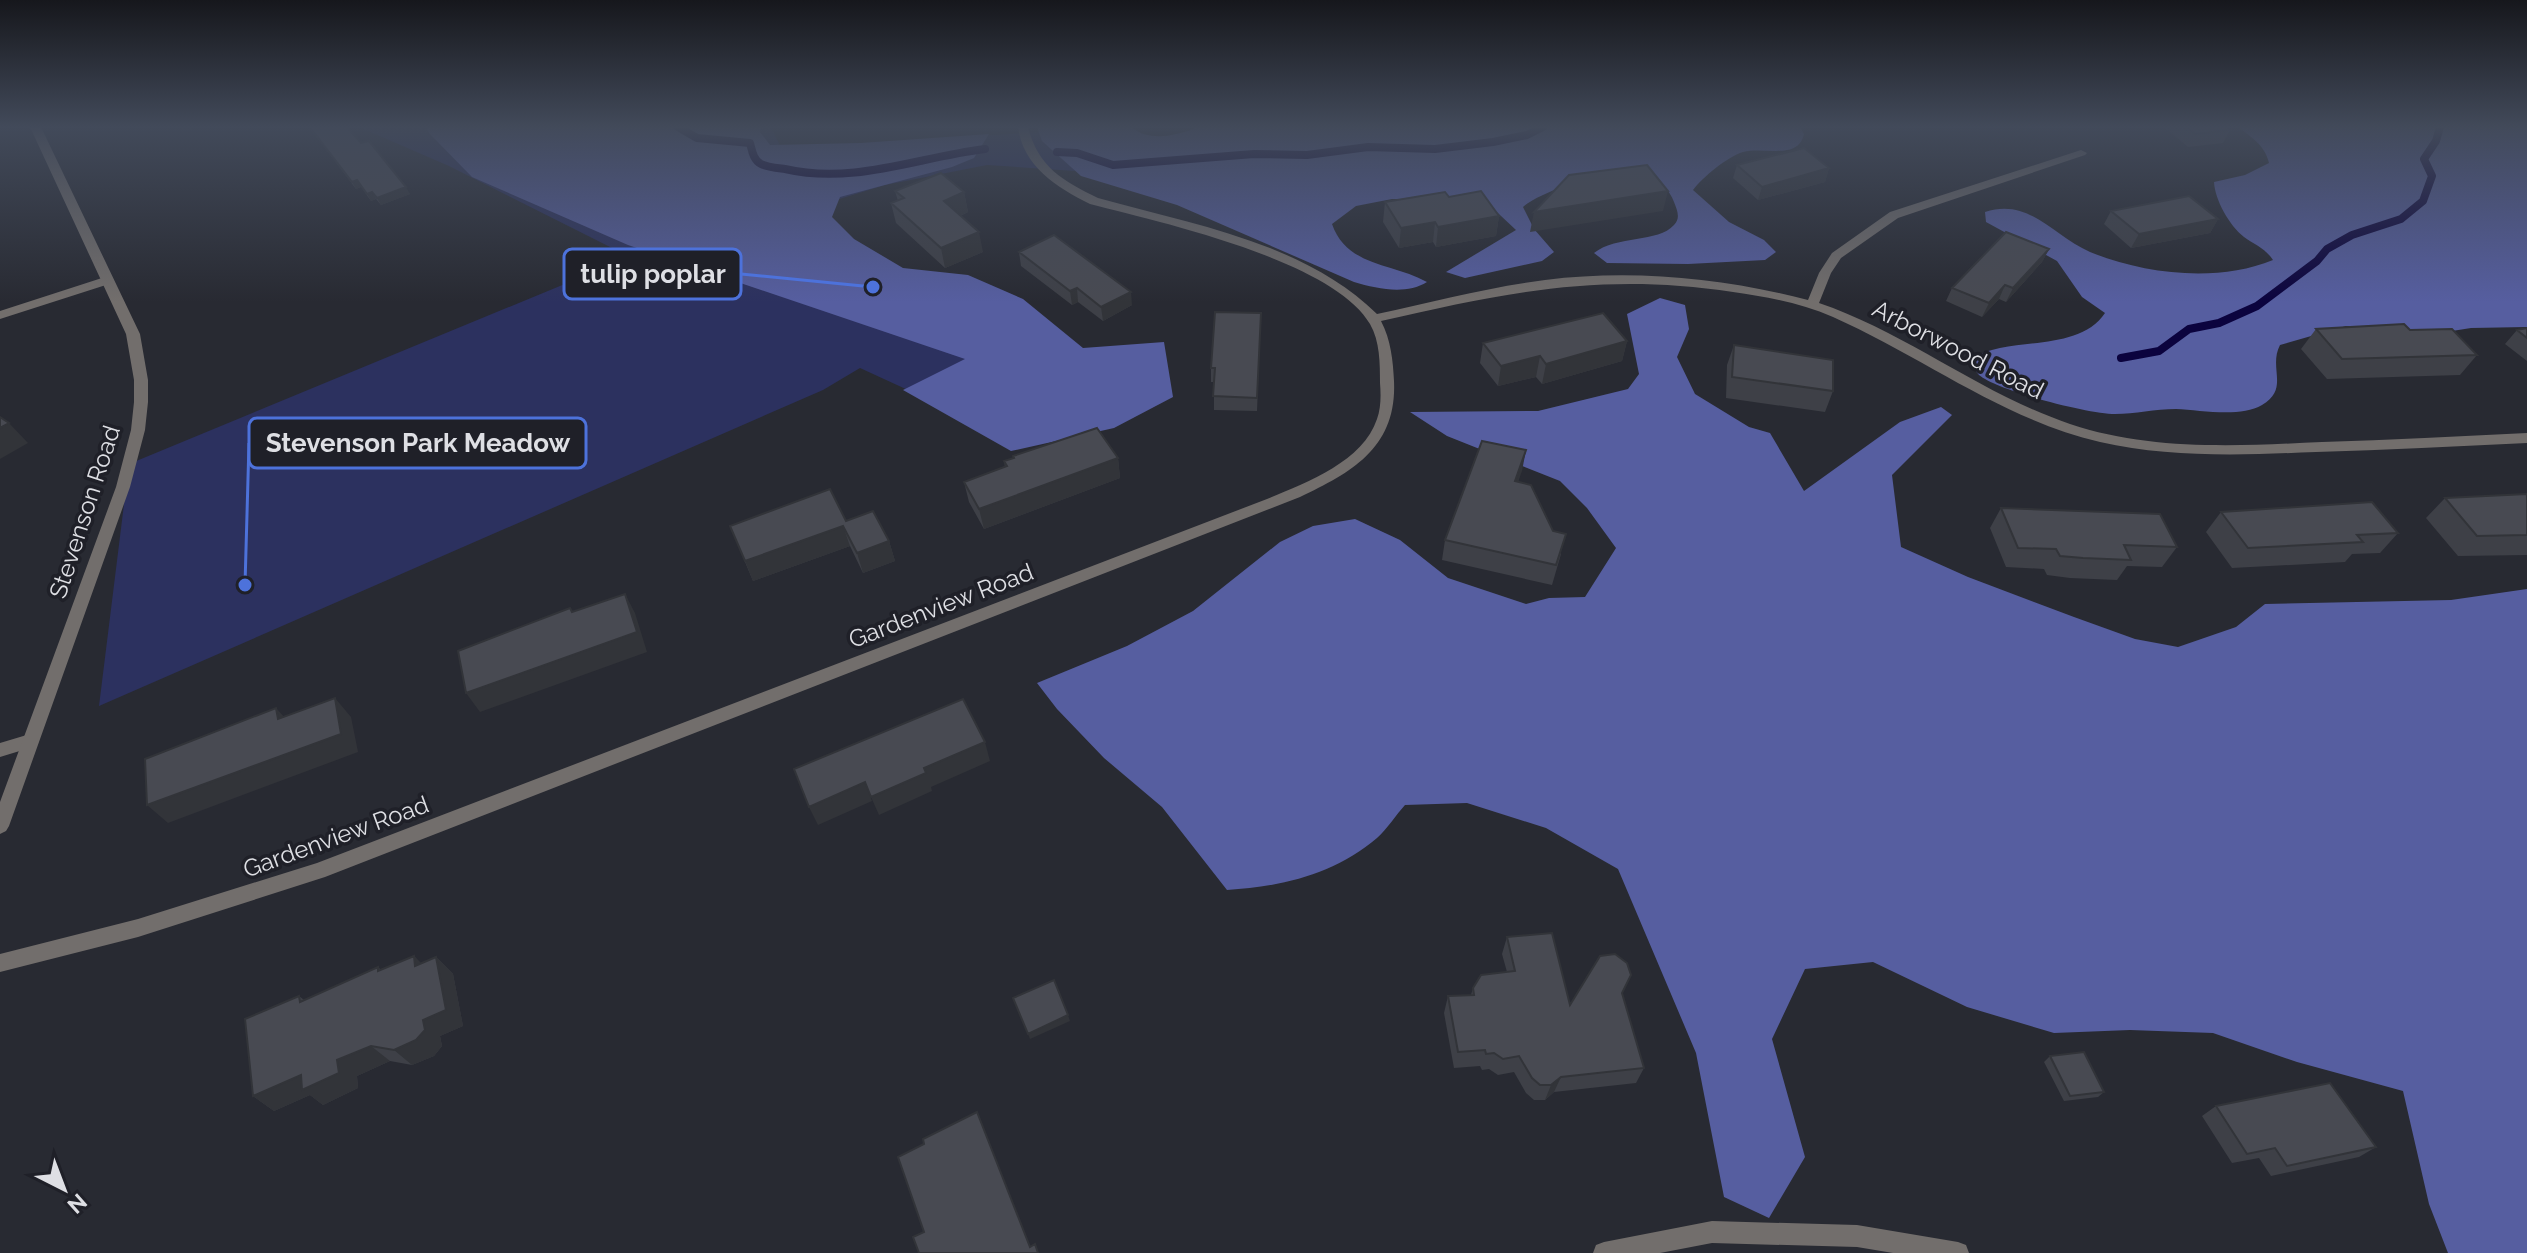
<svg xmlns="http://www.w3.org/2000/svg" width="2527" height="1253" viewBox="0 0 2527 1253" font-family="Raleway,sans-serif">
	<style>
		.green { fill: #2c315f }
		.forest { fill: #565ea0 }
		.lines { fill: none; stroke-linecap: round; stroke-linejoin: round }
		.stream { stroke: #0b033e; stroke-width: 8 }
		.minor { fill: #726e6c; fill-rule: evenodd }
		.tertiary { fill: #726e6c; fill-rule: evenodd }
		.wall { fill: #3e4047 }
		.shaded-wall { fill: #323439 }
		.building { fill: #484a52; stroke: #323439; stroke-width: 2 }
		.labels { text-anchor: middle; stroke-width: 7; stroke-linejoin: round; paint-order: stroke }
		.street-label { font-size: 24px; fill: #dedfe4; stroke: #1f2028 }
		.leader { fill: none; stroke: #4d72db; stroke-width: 3 }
		.callout-dot { fill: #4d72db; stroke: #1f2028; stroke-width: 3 }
		.callout { fill: #1f2028; stroke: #4d72db; stroke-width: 3 }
		.callout-label { font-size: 26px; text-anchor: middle; font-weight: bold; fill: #dedfe4 }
	</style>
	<rect width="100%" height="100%" fill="#282a32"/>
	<path class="green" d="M359,127H771L781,148L1058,131L1075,171L987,165L885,185L833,201L825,226L1015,339L971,419L860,368L823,390L99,706L129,464L630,257L449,166Z"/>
	<path class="forest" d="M426,127H761L760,132L770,145L861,143L989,134L974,158L952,167L840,197L832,217L854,239L903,268L968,275L1023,299L1083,348L1164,342L1173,397L1114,428L1011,451L903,390L965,359L628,245L472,177L429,133Z
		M1037,127H1131C1151,143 1177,135 1199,127H1800L1804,134C1798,161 1764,146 1743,152C1727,157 1703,177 1693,190L1729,222L1764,240L1776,252L1765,260L1688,264L1607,263L1594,253C1617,235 1658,243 1674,225C1681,218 1677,210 1674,202C1670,190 1657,178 1644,173C1621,163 1540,191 1523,207L1534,229L1554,252L1542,261L1465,278L1446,272L1516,230L1484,200L1392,199L1356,206L1332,224C1347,267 1393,263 1427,282C1406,295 1378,289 1354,282L1177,205L1081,176L1042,141Z
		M2238,127H2527V327L2471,328L2433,334L2346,326L2280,345C2268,368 2290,389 2262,405C2240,418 2201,410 2176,409C2155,409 2135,414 2115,414C2089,414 1998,391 1979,375C1975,371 1973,365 1971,359C2007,335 2078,354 2105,313L2082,297L2057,261L1986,222L1985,212C2029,197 2053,236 2090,252C2144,274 2217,283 2273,260C2265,248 2255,245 2244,237C2229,225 2215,200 2214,182L2245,175L2269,163C2265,145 2251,137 2238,127Z
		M1660,298L1685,305L1689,329L1677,357L1695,394L1749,427L1770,433L1804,491L1900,422L1941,407L1952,415L1892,475L1901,547L1968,577L2074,617L2135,639L2178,647L2236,627L2265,604L2451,600L2527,589V1253H2448L2429,1204L2403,1091L2297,1062L2213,1033L2130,1030L2054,1033L1967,1007L1873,962L1805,969L1772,1039L1805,1157L1769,1218L1724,1197L1696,1053L1618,869L1546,828L1467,803L1405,805C1396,815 1387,829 1377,838C1335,874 1281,887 1227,890L1162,807L1104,758L1057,709L1037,683L1127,646L1193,611L1280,542L1313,526L1355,519L1400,540L1448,578L1526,604L1549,598L1585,597L1616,548L1587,508L1560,481L1447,436L1410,412L1538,411L1628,389L1639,374L1627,314Z"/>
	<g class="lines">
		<path class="stream" d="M678,127L697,138L750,143C752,150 753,160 761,164C767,167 778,168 785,169C854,185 918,157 985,149
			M1057,152L1077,153L1113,165L1254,154L1307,155L1368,147L1435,149L1493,142L1527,135L1543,127
			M2121,358L2159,351L2189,329L2219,323L2257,306L2317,261L2327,249L2352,235L2401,219L2423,201L2432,176L2424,159L2436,141L2440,127"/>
		<path class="minor" d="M1018,127H1028C1038,167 1063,181 1098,198C1194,225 1303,242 1377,314C1433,302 1488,287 1545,280C1633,269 1723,278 1808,300L1819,273L1832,253L1890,212L2081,150L2087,153L2085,155L1898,218L1841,258L1831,273L1819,303C1907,333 1981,394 2070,424C2150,451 2238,446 2322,442C2390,440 2459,436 2527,433V443C2457,446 2386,450 2316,452C2244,455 2170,458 2100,442C2002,419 1923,357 1833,317C1801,303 1767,297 1733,292C1603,272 1507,292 1381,321C1391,340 1393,361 1394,381C1397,447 1353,472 1300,497L325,877L138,937L0,972V954L138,919L317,863L1267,499C1305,483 1363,462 1377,419C1381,408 1381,395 1380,383C1380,364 1380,341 1370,324C1333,260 1159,222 1090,204C1056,187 1023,166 1018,127Z
			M105,277L111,281L109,284L0,319V311Z
			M30,734L36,736L39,741L36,746L0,757V743Z
			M1712,1221L1857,1225L1958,1242L1966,1245L1969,1253H1893L1857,1247L1712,1243L1660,1253H1593L1596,1245L1604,1242Z"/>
		<path class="tertiary" d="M30,127H41L140,334L148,380V402L145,430L130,487L9,826L6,831L0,834V802L116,487L131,430L134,402V380L126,334Z"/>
	</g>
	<path class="wall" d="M309,127H347L361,143L410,194L381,205L376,199L371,201L361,187L356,189Z
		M2164,127H2227L2230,130L2223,143L2188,147Z
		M1737,165L1829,168L1825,182L1758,200L1733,178Z
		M895,191L964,192L968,212L960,216L983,252L945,268L896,223L891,203L898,201Z
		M1449,197L1499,216L1496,236L1436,247L1433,242L1399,248L1383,222L1385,202Z
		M2111,211L2218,219L2210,233L2131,248L2104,224Z
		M2049,249L2042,262L2006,302L1999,299L1982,317L1946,301L1952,288Z
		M1019,252L1132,305L1103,321L1078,302L1072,305L1021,266Z
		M1261,313L1257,411L1214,410V382H1211V368Z
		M2527,328V361L2505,344L2517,330Z
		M2316,329L2410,330L2477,355L2460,375L2327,379L2301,349Z
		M1627,341L1622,361L1542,384L1536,377L1498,386L1480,363L1483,343Z
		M1734,345L1833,391L1825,412L1726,398L1727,365Z
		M1526,450L1518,482L1561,554L1552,585L1442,560L1445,540Z
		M1013,456L1118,458L1120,478L984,529L969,502L964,482L1005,467L1004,461L1013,458Z
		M2527,494V555L2458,556L2426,518L2445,498Z
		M2001,508L2177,547L2162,567L2127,566L2117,580L2070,578L2047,575L2044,569L2006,567L1990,528Z
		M2221,512L2398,533L2380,553L2352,554L2345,562L2232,568L2206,532Z
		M846,521L889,541L895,561L863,573L850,546L753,581L730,526Z
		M1507,937L1570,1005L1622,994L1644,1068L1636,1083L1554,1092L1545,1100H1534L1526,1093L1514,1072L1498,1075L1489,1069L1482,1070L1480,1066L1454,1068L1444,1013L1448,996L1471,995L1473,988L1507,972L1502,954Z
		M414,956L421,964L436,957L453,974L463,1026L440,1036L442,1046L434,1056L412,1065L390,1061L357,1076L358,1088L323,1105L310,1095L274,1111L253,1096L299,996L304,1000L378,967L381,970Z
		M2050,1056L2104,1092L2098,1097L2064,1101L2044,1062Z
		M2216,1106L2376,1147L2359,1157L2271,1176L2259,1158L2232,1163L2202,1116Z"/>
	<path class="shaded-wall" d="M179,127H200L182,132Z
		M1829,168L1825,182L1758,200L1762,187Z
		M357,180L361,187L356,189L352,182Z
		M406,187L410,194L381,205L377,198Z
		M1668,191L1663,211L1530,232L1534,212Z
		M372,192L376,199L371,201L367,194Z
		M964,192L968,212L948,221L944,201Z
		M1499,216L1496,236L1436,247L1438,227Z
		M2218,219L2210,233L2131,248L2139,234Z
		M1435,222L1433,242L1399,248L1401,228Z
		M979,232L983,252L945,268L941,248Z
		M2049,249L2042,262L2006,302L2013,288Z
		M2005,285L1999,299L1982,317L1989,303Z
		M1077,288L1078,302L1072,305L1070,291Z
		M1131,292L1132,305L1103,321L1101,307Z
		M1627,341L1622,361L1542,384L1546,364Z
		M1540,356L1536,377L1498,386L1501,366Z
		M9,423L28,443L0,459V428Z
		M1526,450L1522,471L1511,501L1515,481Z
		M1118,458L1120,478L984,529L979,509Z
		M843,526L850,546L753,581L745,561Z
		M889,541L895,561L863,573L857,553Z
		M625,594L635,613L647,652L480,712L466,693Z
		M335,698L351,717L358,752L168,823L147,805Z
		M276,708L294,728L278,719Z
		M985,742L990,761L931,787L932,791L879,815L871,797L924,768Z
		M865,782L872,801L818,825L809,807Z
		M414,956L431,973L415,966Z
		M436,957L453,974L463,1026L440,1036L442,1046L434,1056L412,1065L394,1050L423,1020Z
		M1068,1015L1070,1021L1030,1039L1028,1034Z
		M371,1046L390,1061L357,1076L358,1088L323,1105L310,1095L274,1111L253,1096Z
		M1561,1077L1554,1092L1545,1100L1551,1085Z"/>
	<path class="building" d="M310,127H347L361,143L369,141L406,187L377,198L372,192L367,194L357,180L352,182Z
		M2187,127H2227L2230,130L2195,134Z
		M1804,148L1829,168L1762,187L1737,165Z
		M1647,165L1668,191L1534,212L1569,175Z
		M941,173L964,192L944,201L979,232L941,248L891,203L904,198L895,191Z
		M1481,191L1499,216L1438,227L1435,222L1401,228L1385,202L1445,192L1449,197Z
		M2189,196L2218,219L2139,234L2111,211Z
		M2006,232L2049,249L2013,288L2005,285L1989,303L1952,288Z
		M1054,235L1131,292L1101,307L1077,288L1070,291L1019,252Z
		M1215,312L1261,313L1257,398L1213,396L1215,368H1211Z
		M1603,313L1627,341L1546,364L1540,356L1501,366L1483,343Z
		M2404,324L2410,330L2452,329L2477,355L2342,359L2316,329Z
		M2527,328V338L2517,330Z
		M1734,345L1833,360V391L1732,377Z
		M0,417L9,423L0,428Z
		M1097,428L1118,458L979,509L964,482L1007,466L1004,461L1014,458L1013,456Z
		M1482,441L1526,450L1515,481L1531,485L1553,531L1566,534L1556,565L1445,540Z
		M830,489L846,521L873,511L889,541L857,553L843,526L745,561L730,526Z
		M2527,494V535L2477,536L2445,498Z
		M2372,502L2398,533L2357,535L2363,542L2248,548L2221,512Z
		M2001,508L2160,514L2177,547L2124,545L2131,560L2083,558L2060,556L2056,549L2018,548Z
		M625,594L637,632L466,693L458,651L570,608L572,612Z
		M335,698L341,734L147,805L145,759L276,708L278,719Z
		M963,699L985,742L924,768L926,773L871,797L865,782L809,807L794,769Z
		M1552,933L1570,1005L1600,956L1615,954L1627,963L1631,975L1622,993L1644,1068L1561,1077L1551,1085H1540L1532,1078L1519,1056L1503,1059L1494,1053L1486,1054L1485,1050L1458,1052L1448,996L1474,995L1473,988L1481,975L1515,971L1507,937Z
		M414,956L415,966L436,957L446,1010L423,1020L425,1030L416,1040L394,1050L371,1046L337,1060L339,1073L302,1090L301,1075L253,1096L245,1019L299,996L300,1002L378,967V971Z
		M1054,980L1068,1015L1028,1034L1013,998Z
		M2084,1052L2104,1092L2070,1096L2050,1056Z
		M2330,1083L2376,1147L2287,1166L2275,1148L2247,1154L2216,1106Z
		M977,1112L1030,1247L1035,1244L1038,1253H919L913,1237L924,1232L898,1157L924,1144L923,1139Z"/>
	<linearGradient id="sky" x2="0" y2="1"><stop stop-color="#16171c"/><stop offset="0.42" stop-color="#424a5a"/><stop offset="1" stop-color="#424a5a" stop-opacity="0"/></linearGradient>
	<rect width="2527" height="302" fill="url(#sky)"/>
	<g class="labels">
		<g class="street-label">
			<text transform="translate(1958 350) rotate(27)" y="8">Arborwood Road</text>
			<text transform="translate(85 512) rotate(-72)" y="8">Stevenson Road</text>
			<text transform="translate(941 606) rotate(-21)" y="8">Gardenview Road</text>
			<text transform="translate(336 837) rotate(-20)" y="8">Gardenview Road</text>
		</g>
	</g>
	<path class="leader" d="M873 287L741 274M245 585L249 443"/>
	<g class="callout-dot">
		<circle cx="873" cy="287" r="8"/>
		<circle cx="245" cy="585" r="8"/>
	</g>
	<g class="callout">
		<rect x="564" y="249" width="177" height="50" rx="8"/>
		<rect x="249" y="418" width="337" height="50" rx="8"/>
	</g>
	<g class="callout-label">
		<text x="653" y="283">tulip poplar</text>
		<text x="418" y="452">Stevenson Park Meadow</text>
	</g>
	<g transform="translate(64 1189) rotate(138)" stroke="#1f2028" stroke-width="6" paint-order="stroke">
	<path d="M0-6L14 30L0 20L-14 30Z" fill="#dedfe4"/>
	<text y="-12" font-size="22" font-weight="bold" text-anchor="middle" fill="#dedfe4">N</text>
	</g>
</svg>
